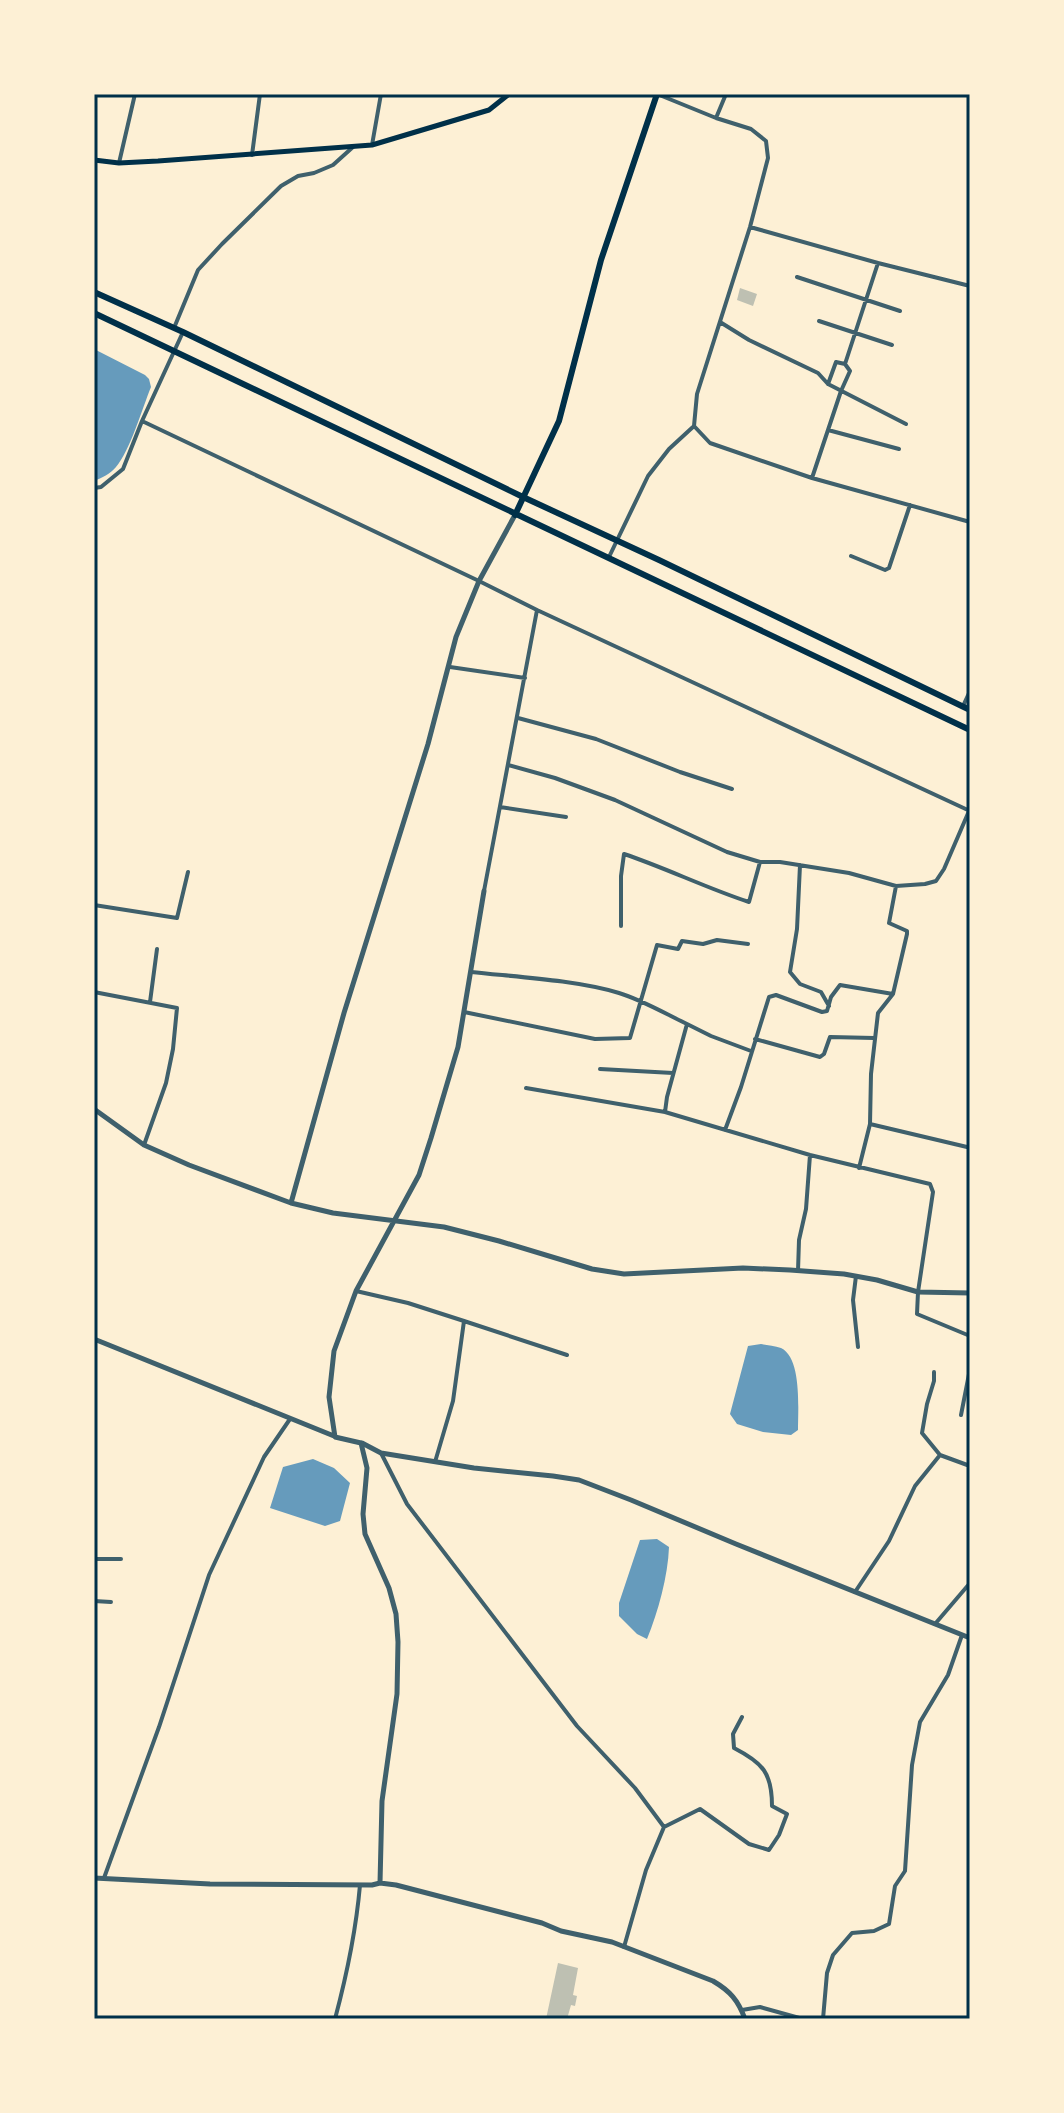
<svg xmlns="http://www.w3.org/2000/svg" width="1064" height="2113" viewBox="0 0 1064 2113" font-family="Montserrat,sans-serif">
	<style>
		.water { fill: #669bbc }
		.building { fill: #bec0b2 }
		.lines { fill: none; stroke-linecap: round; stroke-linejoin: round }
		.minor { stroke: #3f606c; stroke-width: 4 }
		.tertiary { stroke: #3f606c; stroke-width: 5 }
		.secondary { stroke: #003049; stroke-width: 5 }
		.primary { stroke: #003049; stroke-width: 6 }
		.neatline { fill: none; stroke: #003049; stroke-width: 3 }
	</style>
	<rect width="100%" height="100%" fill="#fdf0d5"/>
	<path class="water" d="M94,349L145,375L149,379L151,387C142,409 130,451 116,467C110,474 102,478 94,481Z
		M761,1344C767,1345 775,1346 781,1348C802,1358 798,1409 798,1430L791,1435L763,1432L737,1424L730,1414L748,1346Z
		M313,1459L334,1468L350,1483L340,1521L325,1526L270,1508L283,1467Z
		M657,1539L669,1547C668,1576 658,1612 647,1639L637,1634L619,1616V1603L640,1540Z"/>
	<path class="building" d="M740,288L757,294L753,306L737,300Z
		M558,1963L578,1968L573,1995L577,1996L575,2006L571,2005L567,2019H546Z"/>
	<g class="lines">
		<path class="minor" d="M657,94L716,118L751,129L766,141L768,158L750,227L697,394L694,426L710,443L812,478L970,522
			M716,118L726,94
			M372,145L381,94
			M252,155L260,94
			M119,163L135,94
			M750,227L878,263L970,286
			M797,277L900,311
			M819,321L892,345
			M720,322L749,340L818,373L828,384L906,424
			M174,328L198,270L222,244L281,186L298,176L314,173L333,165L353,147
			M845,364L878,263
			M828,384L836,362L845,364L850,371L841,391L828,430
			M142,421L479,581L537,610L970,811
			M812,478L828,430L899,449
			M94,488L101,487L123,469L142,421L183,332
			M851,556L885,570L889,568L910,505
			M609,557L648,476L669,449L694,426
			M450,667L525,678
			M963,706L970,691
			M518,718L596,739L680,772L732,789
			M508,765L555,778L615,800L727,852L760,862H780L849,873L896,886L925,884L936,881L944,869L969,811
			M500,807L566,817
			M800,865L797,929L790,972L800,984L821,992L829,1006
			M484,891L537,610
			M94,905L177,918L188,872
			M621,926V876L624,854C666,868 706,888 749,902L760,862
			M471,972C517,977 575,980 619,993C642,1000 664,1013 687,1024L667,1097L665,1112L810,1155L930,1184L933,1192L918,1292L917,1314L970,1336
			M94,992L177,1008L173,1049L166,1083L144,1145
			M150,1002L157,949
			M464,1012L595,1039L630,1038L657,945L678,949L682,941L703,944L717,940L748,944
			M687,1024L711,1036L751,1051
			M755,1039L820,1057L824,1054L830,1037L874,1038
			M600,1069L673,1073
			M526,1088L665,1112
			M870,1124L967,1147
			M725,1130L741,1087L769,997L776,995L822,1012L827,1011L831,997L840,985L893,994
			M859,1168L870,1124L871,1074L878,1013L893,994L907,934V931L889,923L896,886
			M798,1271L799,1240L806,1209L810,1155
			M856,1276L853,1300L858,1347
			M356,1291L408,1303L464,1321L453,1401L435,1462
			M464,1321L567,1355
			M934,1372V1381L927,1404L922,1433L940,1455
			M961,1415L970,1369
			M381,1453L407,1504L577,1726L635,1788L664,1827L646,1870L624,1947
			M94,1559H121
			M855,1592L889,1541L915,1486L940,1455L970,1466
			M94,1601L111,1602
			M935,1624L970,1583
			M664,1827L700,1809L749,1844L769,1850L779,1835L787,1814L772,1806C772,1773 763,1763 734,1748L733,1734L742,1717
			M104,1878L159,1727L209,1575L264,1457L290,1419
			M742,2010L760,2007L803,2019
			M335,2019C347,1974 356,1931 360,1885
			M823,2019L827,1973L833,1955L852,1933L874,1931L889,1924L895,1886L905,1871L912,1765L920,1722L948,1675L962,1635"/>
		<path class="tertiary" d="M94,1109L144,1145L189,1165L291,1203L333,1213L444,1227L499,1241L592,1269L624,1274L743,1268L790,1270L844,1274L877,1280L918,1292L970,1293
			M291,1203L344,1013L428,744L456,637L479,581L515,515
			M94,1339L334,1436
			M362,1443L381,1453L474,1468L553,1476L579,1480L631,1500L736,1544L970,1638
			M94,1878L210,1884L372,1885L380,1883L396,1885L542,1923L561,1931L612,1942L713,1981C730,1991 738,2000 745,2019
			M380,1883L382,1801L397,1694L398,1642L396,1614L389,1588L365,1534L363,1514L367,1468L361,1443L335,1437L329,1397L334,1351L356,1291L419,1175L431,1138L458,1047L484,891"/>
		<path class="secondary" d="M94,160L119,163L158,161L372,145L489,110L509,94"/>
		<path class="primary" d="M94,292L183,332L523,497L659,560L970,710
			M94,313L970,730
			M515,515L559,421L601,260L657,94"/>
	</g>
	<rect width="1064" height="2113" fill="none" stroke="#fdf0d5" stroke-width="192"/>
	<rect x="96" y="96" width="872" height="1921" class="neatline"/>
</svg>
